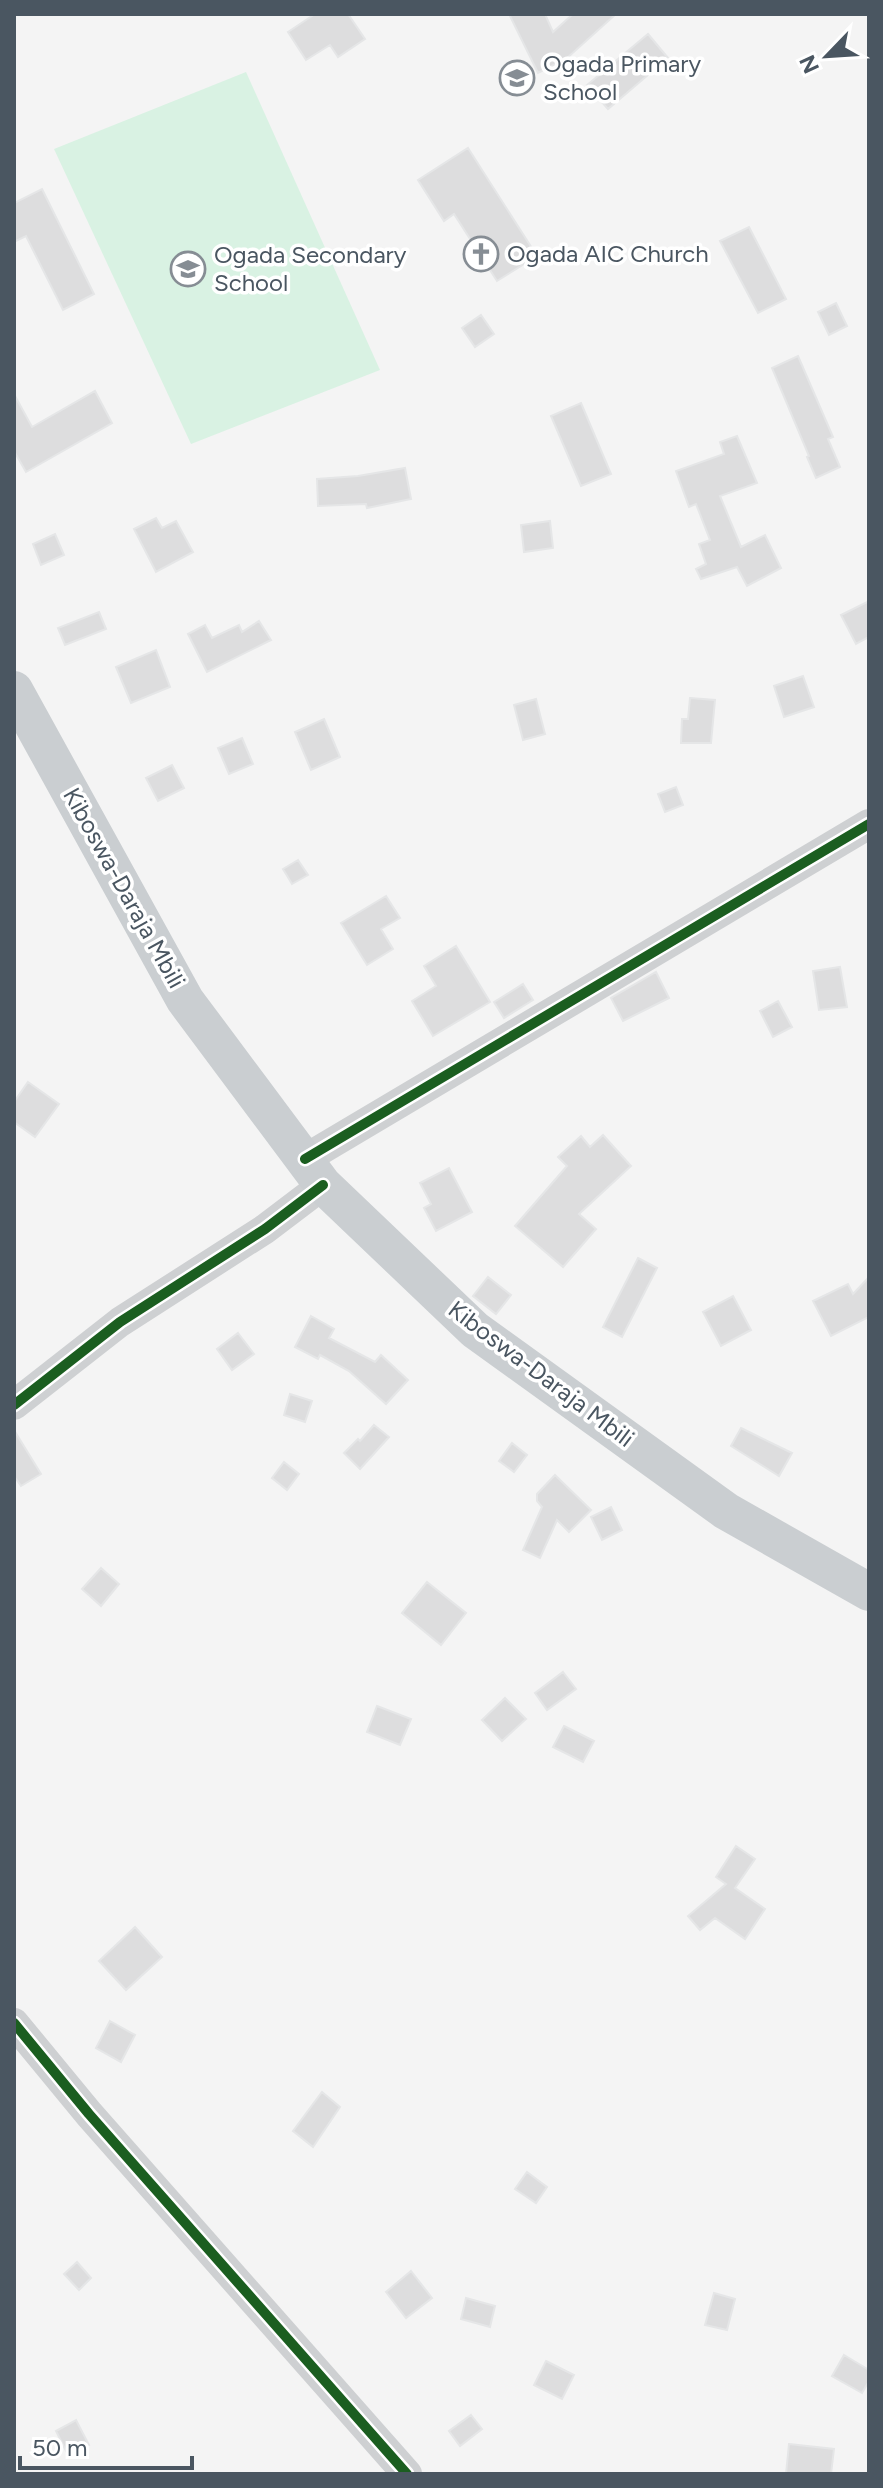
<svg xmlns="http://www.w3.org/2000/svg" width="883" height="2488" viewBox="0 0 883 2488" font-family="Figtree,sans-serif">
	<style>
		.green { fill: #d9f2e3 }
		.building { fill: #ddddde; stroke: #e5e6e7; stroke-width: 2 }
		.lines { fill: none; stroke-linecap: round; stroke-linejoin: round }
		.minor { stroke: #ced0d2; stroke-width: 30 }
		.major { stroke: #caced1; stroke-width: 38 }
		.cycleway-casing { stroke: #fff; stroke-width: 15 }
		.cycleway { stroke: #1b5e20; stroke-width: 10 }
		.labels { text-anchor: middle; stroke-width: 7; stroke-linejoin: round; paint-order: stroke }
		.poi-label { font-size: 24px; fill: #4a5661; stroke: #fff; text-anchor: start }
		.street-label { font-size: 24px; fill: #4a5661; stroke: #fff }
	</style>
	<rect width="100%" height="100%" fill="#f4f4f4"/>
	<path class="green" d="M246,72L380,370L191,444L54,149Z"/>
	<path class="building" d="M315,14H348L365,39L338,57L330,45L306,60L288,32Z
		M509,14H545L553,32L573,14H616L566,59L538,73Z
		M648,34L668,58L608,109L587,85Z
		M468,148L537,256L497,281L454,214L444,221L418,180Z
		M42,189L94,294L63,310L26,236L14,242V203Z
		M749,227L786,299L758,313L720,241Z
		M836,303L847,326L829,335L818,312Z
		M481,315L494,334L475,347L462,328Z
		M798,356L833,437L828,439L840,467L816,478L807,457L809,456L772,368Z
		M95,391L112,423L26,472L14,451V394L32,427Z
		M581,403L611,474L581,486L551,416Z
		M737,436L757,483L720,496L741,547L765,535L781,568L747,586L737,567L701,579L696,569L706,564L699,544L710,540L696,504L689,507L676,471L724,454L720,442Z
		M405,468L411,499L367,508L366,504L318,506L317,479L358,476Z
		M156,518L162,528L176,521L193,552L156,572L134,529Z
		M550,521L553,548L524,552L521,525Z
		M55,534L64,555L41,565L33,544Z
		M869,601V637L856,644L841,615Z
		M99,612L106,629L65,645L58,628Z
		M259,621L271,640L207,672L188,634L205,625L212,638L239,625L242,632Z
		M156,650L170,687L131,703L116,667Z
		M803,676L814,707L784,717L774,686Z
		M690,698L715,700L711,743H681L682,719H688Z
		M536,699L545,734L523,740L514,705Z
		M324,719L340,757L311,770L295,732Z
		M242,738L253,764L229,774L218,748Z
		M172,765L184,788L158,801L146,778Z
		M676,787L683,805L665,812L658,794Z
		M298,860L308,875L292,884L283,869Z
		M386,896L400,918L381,929L393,949L367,965L341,923Z
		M456,946L490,1002L433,1036L412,1001L436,986L424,966Z
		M840,967L847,1007L819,1010L813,971Z
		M656,972L669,998L623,1021L611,998Z
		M523,984L533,1000L504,1018L494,1002Z
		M778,1001L792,1027L773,1037L760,1011Z
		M28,1082L59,1104L35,1137L14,1122V1102Z
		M603,1135L631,1166L579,1214L596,1229L563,1267L515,1226L567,1166L558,1157L581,1136L590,1147Z
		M449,1168L472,1212L436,1231L424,1208L431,1204L420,1183Z
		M638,1258L657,1268L622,1337L603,1327Z
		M488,1277L511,1295L496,1314L473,1296Z
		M869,1277V1317L831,1336L813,1301L848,1284L853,1294Z
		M733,1296L751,1330L721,1346L703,1312Z
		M311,1316L334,1329L329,1338L375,1362L381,1355L408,1380L386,1404L349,1371L320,1355L318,1359L295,1347Z
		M238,1333L254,1354L232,1370L217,1349Z
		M290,1394L312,1401L305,1422L284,1415Z
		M374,1425L389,1437L360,1469L344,1453L358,1439L360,1441Z
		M741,1428L792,1453L779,1476L731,1446Z
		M14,1430L41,1474L21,1486L14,1476Z
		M512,1443L527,1455L514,1472L499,1461Z
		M284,1462L299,1474L287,1490L272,1478Z
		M555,1475L591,1510L569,1532L557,1520L540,1558L523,1550L542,1507L537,1501V1494Z
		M611,1507L622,1530L602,1540L591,1517Z
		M101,1568L119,1584L101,1606L82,1589Z
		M427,1582L466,1613L441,1645L402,1613Z
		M563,1672L576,1689L547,1710L535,1693Z
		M505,1698L526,1719L502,1741L482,1720Z
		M377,1706L411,1719L400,1745L367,1732Z
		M564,1726L594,1741L583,1762L553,1747Z
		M736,1846L755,1859L735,1888L765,1909L745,1939L715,1918L700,1930L688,1916L726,1884L716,1877Z
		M135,1927L162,1957L126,1990L99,1961Z
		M110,2021L135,2035L121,2062L96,2048Z
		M322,2092L340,2107L313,2147L293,2131Z
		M527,2172L547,2187L536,2203L515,2189Z
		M77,2262L91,2278L79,2290L64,2274Z
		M411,2271L432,2298L406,2318L386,2292Z
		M714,2293L735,2299L727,2330L705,2325Z
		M466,2298L495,2306L490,2327L461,2319Z
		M844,2355L869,2370V2381L862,2393L832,2376Z
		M546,2361L574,2375L562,2399L534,2385Z
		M471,2415L482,2429L460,2446L449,2431Z
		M76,2420L89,2445L68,2455L56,2431Z
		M789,2444L834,2449L831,2474H786Z"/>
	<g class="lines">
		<path class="minor" d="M305,1159L869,824
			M14,1405L120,1322L265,1229L323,1185
			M14,2023L89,2114L407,2474"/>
		<path class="major" d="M14,690L185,1000L323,1185L475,1330L726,1511L869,1592"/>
		<g class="cycleway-casing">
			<path id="cycleway" d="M305,1159L869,824
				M14,1405L120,1322L265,1229L323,1185
				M14,2023L89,2114L407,2474"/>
		</g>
		<use href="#cycleway" class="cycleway"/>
	</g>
	<defs>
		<g id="school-ring" transform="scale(1.8)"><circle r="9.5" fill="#fff" stroke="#868d94" stroke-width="1.5"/><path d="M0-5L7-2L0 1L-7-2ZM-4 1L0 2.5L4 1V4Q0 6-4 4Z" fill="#868d94"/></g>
		<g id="church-ring" transform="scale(1.8)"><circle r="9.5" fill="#fff" stroke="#868d94" stroke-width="1.5"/><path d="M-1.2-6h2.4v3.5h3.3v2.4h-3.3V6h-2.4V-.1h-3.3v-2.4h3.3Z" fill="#868d94"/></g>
	</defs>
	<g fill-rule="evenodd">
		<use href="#school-ring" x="517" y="78"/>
		<use href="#church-ring" x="481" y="254"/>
		<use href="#school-ring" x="188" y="269"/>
	</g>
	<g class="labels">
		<g class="poi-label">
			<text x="543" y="72">Ogada Primary<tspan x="543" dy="28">School</tspan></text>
			<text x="507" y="262">Ogada AIC Church</text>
			<text x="214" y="263">Ogada Secondary<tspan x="214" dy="28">School</tspan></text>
		</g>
		<g class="street-label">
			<text transform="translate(124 888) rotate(61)" y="8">Kiboswa-Daraja Mbili</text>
			<text transform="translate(541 1374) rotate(37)" y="8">Kiboswa-Daraja Mbili</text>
		</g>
	</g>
	<rect width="883" height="2488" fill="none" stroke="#4a5661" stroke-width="32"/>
	<g transform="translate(827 56) rotate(245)" stroke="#ffffff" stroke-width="6" paint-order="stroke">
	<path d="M0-6L14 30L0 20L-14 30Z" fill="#4a5661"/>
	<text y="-12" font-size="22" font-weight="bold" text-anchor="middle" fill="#4a5661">N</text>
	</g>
	<path d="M20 2456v12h172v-12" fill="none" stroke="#4a5661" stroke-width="4"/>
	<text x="32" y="2456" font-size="24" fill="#4a5661" stroke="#ffffff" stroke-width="6" paint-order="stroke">50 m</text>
</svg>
